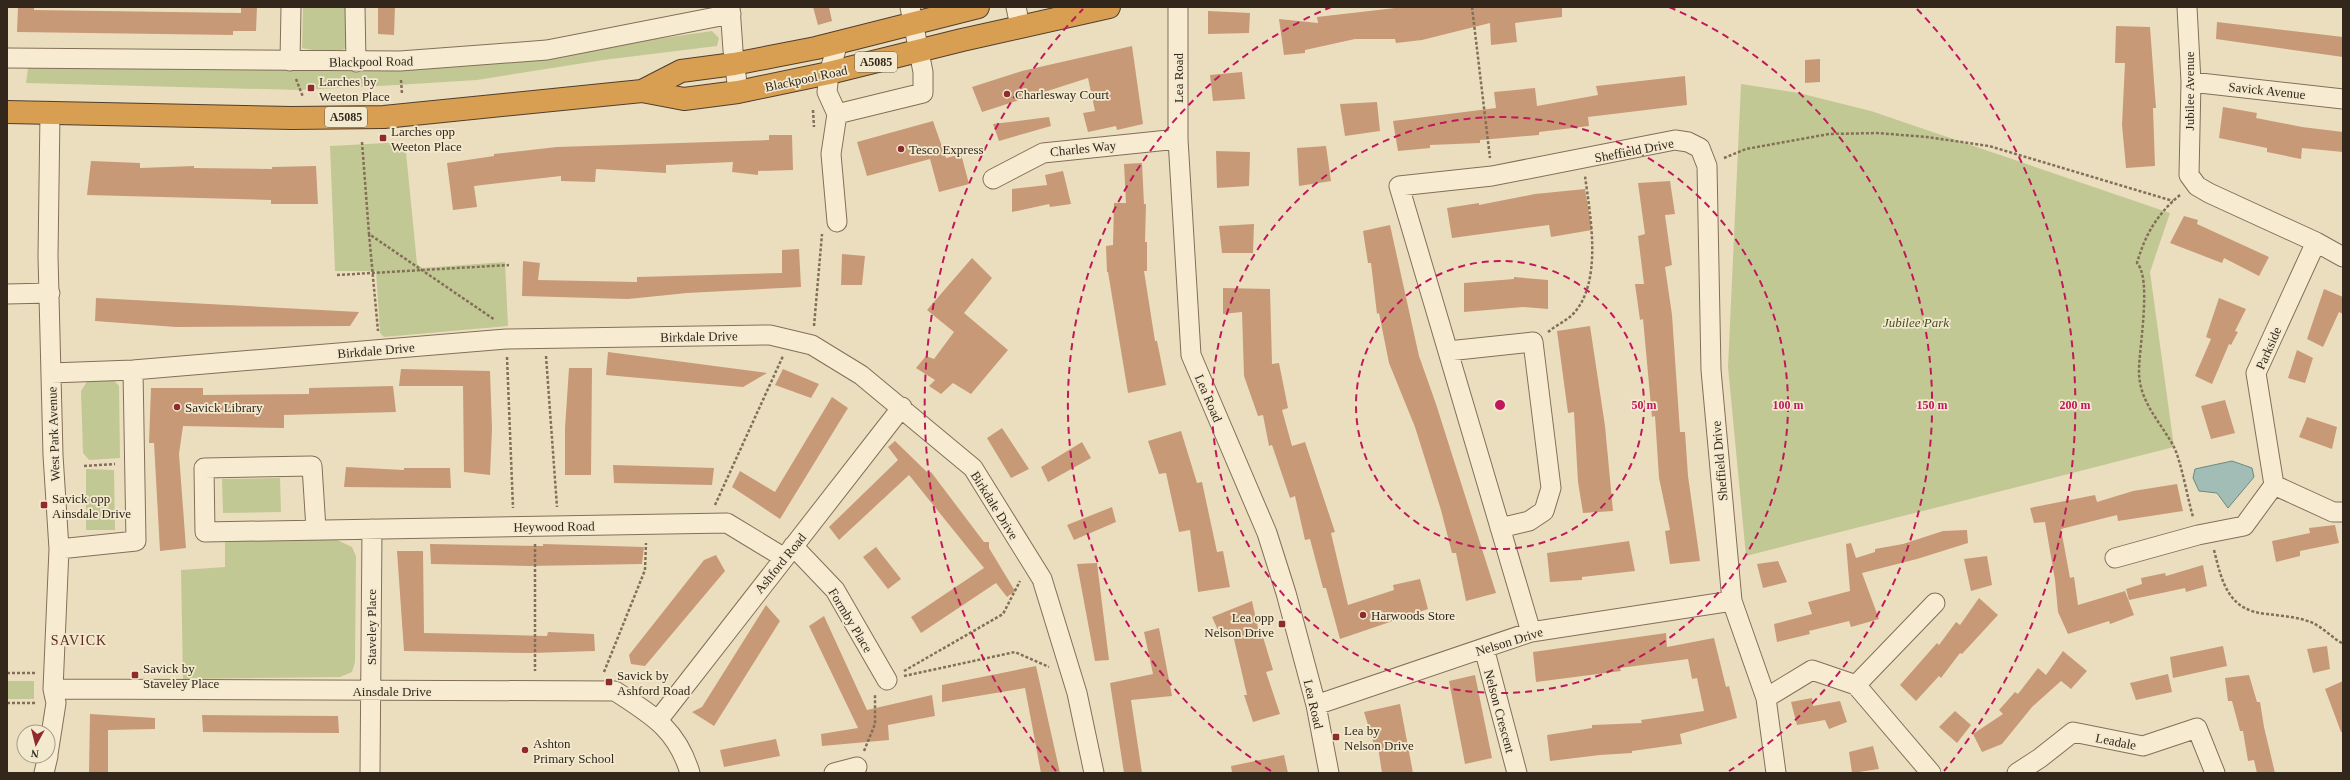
<svg xmlns="http://www.w3.org/2000/svg" width="2350" height="780" viewBox="0 0 2350 780" font-family="'Times New Roman',serif">
	<style>
		.green { fill: #c2c894 }
		.water { fill: #a2bdb5; stroke: #6a8a82 }
		.building { fill: #c89977 }
		.lines { fill: none; stroke-linecap: round; stroke-linejoin: round }
		.minor-casing { stroke: #836f58; stroke-width: 21 }
		.highway-casing { stroke: #503e2d; stroke-width: 24 }
		.path { stroke: #836f58; stroke-width: 2.5; stroke-dasharray: 3 2; stroke-linecap: butt }
		.minor { stroke: #f7ecd2; stroke-width: 19 }
		.highway { stroke: #d89e52; stroke-width: 22 }
		.ring { fill: none; stroke: #c2185b; stroke-width: 2; stroke-dasharray: 7 5 }
		.poi-dot { fill: #8f2b2c; stroke: #f3e9ce; stroke-width: 1.5 }
		.labels { text-anchor: middle; stroke-width: 3.5; stroke-linejoin: round; paint-order: stroke }
		.shield { fill: #f3e9ce; stroke: #6d6151; stroke-width: 1 }
		.shield-label { font-size: 12px; font-weight: bold; fill: #33271c }
		.street-label { font-size: 13px; fill: #33271c; stroke: #f3e9ce }
		.poi-label { font-size: 13px; fill: #33271c; stroke: #f3e9ce; text-anchor: start }
		.park-label { font-size: 13px; font-style: italic; fill: #444f24; stroke: #f3e9ce }
		.neighbourhood-label { font-size: 14px; letter-spacing: 1px; fill: #5e2b1e; stroke: #f3e9ce }
		.centre { fill: #c2185b; stroke: #f3e9ce; stroke-width: 2 }
		.ring-label { font-size: 12px; text-anchor: middle; font-weight: bold; fill: #c2185b; stroke: #f3e9ce; stroke-width: 3.5; stroke-linejoin: round; paint-order: stroke }
	</style>
	<rect width="100%" height="100%" fill="#ebdebf"/>
	<path class="green" d="M303,7H347L348,48C333,54 317,51 302,48Z
		M712,31L719,38L717,46L603,60L477,80L397,85L300,90L26,83L28,68L305,70L369,68L536,56Z
		M1741,84L1799,93L1871,111L2170,213L2150,272L2174,447L1746,556L1728,367Z
		M405,142L417,264L422,268L505,262L508,326L384,337L380,333L376,271H335L330,146Z
		M112,378L119,386L120,458L89,460L83,453L81,391L88,380Z
		M86,469L114,470L115,530H86Z
		M280,478L281,512L223,513L222,479Z
		M335,539L352,547L356,556L355,662L352,672L340,677L183,679L181,570L225,567V540Z
		M7,681H34V699H7Z"/>
	<path class="water" d="M2232,461L2252,468L2254,477L2228,508L2217,493L2199,491L2193,478L2195,469Z"/>
	<path class="building" d="M18,7H34V10L241,13V7H257L256,31H233V35L17,32Z
		M378,7H395L394,35L378,34Z
		M813,7H829L832,21L818,25Z
		M1404,7H1562V17L1515,23L1517,42L1491,45L1490,23L1422,40L1396,43L1395,39H1355L1305,50V53L1284,55L1279,19L1318,23L1317,17Z
		M1208,11L1250,13L1249,33L1208,34Z
		M2217,22L2343,37V57L2216,39Z
		M2116,26L2150,27L2156,108H2153L2155,166L2126,168L2122,125L2125,63H2115Z
		M1132,46L1143,124L1117,130L1116,126L1088,132L1083,113L1095,111L1088,78L982,112L972,87L1022,71Z
		M1820,59V82L1805,83V60Z
		M1242,72L1245,99L1213,101L1210,75Z
		M1685,76L1687,105L1588,117L1589,126L1539,132V135L1480,140V143L1430,145V148L1398,151L1393,121L1496,108L1494,92L1535,88L1537,106L1598,95L1596,86Z
		M1377,102L1380,131L1345,136L1340,104Z
		M2223,107L2257,113L2256,118L2302,127L2343,132V152L2302,148L2301,159L2267,152V148L2219,138Z
		M1049,117L1051,126L999,141L993,124Z
		M933,121L946,158L961,154L969,184L939,192L930,159L867,176L857,142Z
		M769,135H792L793,170L758,171V175L732,172L733,162L666,165V173L596,169L595,182L561,181V176L474,186L477,207L453,210L447,163L494,156V154L557,147L769,140Z
		M1326,146L1331,181L1299,186L1297,148Z
		M1216,151L1250,152L1249,186L1217,188Z
		M91,161L140,163V168L194,166V168L272,169V167L316,166L318,204H271V200L87,195Z
		M1142,163L1144,204H1146L1145,242H1147V271H1144L1155,341H1157L1166,385L1128,393L1108,272H1107L1106,246L1113,245L1114,203H1126L1124,164Z
		M1063,171L1071,204L1050,207L1049,204L1012,212V189L1047,185L1045,175Z
		M1670,181L1675,214L1665,215L1672,265L1665,267L1672,315L1680,432H1685L1688,476L1700,561L1670,564L1665,531L1670,530L1659,478L1655,416L1652,417L1643,319L1640,320L1635,284H1644L1638,236L1645,234L1638,183Z
		M1585,189L1592,230L1551,237L1549,225L1452,238L1447,208L1479,203V205L1535,194Z
		M2184,216L2198,220L2197,224L2269,257L2259,276L2224,258L2222,263L2170,243Z
		M1254,224L1253,253H1222L1219,226Z
		M1390,225L1419,356L1436,404L1496,593L1466,601L1456,553H1452L1441,510L1415,427L1389,363L1379,313L1377,314L1371,263H1368L1363,231Z
		M799,249L801,287L687,293L628,299L522,296L523,261L540,263L538,280L637,282V277L782,273V250Z
		M842,254L865,256L862,285H841Z
		M972,258L992,278L964,313L1008,350L971,394L953,383L941,394L929,386L935,380L916,368L926,356L934,359L954,332L927,310Z
		M1514,277L1548,280V309L1523,307L1464,312V283L1514,279Z
		M1223,288L1270,289L1272,364L1279,363L1288,408L1282,410L1292,446L1305,442L1335,532L1331,533L1348,605L1394,590L1393,585L1420,579L1428,609L1340,639L1326,588H1323L1310,539L1305,540L1295,496L1290,498L1272,445L1269,446L1263,415L1258,416L1244,376L1242,312L1223,314Z
		M2324,289L2343,297V314L2339,312L2323,347L2307,339Z
		M96,298L359,312L350,326L176,327L95,321Z
		M2219,298L2246,309L2235,331L2238,332L2231,345L2229,344L2212,384L2195,376L2211,339L2206,337Z
		M1590,326L1605,426L1613,511L1583,513L1578,482L1574,412L1568,413L1557,331Z
		M2297,350L2313,358L2305,383L2288,378Z
		M608,352L767,373L743,387L606,375Z
		M569,368H592L591,475H565V428Z
		M401,369L490,371L492,429L490,475L464,472L463,386H399Z
		M783,369L819,384L811,398L775,385Z
		M393,386L396,412L284,415V428L183,426L179,454L186,548L160,551L154,443H149L151,388H203V395L309,394V388Z
		M832,397L848,408L780,519L732,487L740,471L775,492Z
		M2225,400L2235,433L2211,439L2201,406Z
		M2307,417L2337,427L2332,449L2299,437Z
		M1002,428L1029,469L1011,478L987,438Z
		M1181,431L1197,483L1202,482L1217,552L1223,551L1230,587L1198,592L1190,530L1179,532L1166,473L1159,474L1148,441Z
		M895,441L928,473L931,472L984,542H989V548L1015,591L1007,597L996,583L921,633L911,617L984,568L909,475L839,540L829,527L898,460L888,447Z
		M1082,442L1091,458L1048,482L1041,467Z
		M613,465L714,468L712,485L614,483Z
		M346,467L404,470V468H450L451,488L344,487Z
		M2177,484L2183,511L2118,521L2117,515L2061,529L2070,578L2074,577L2078,605L2125,591L2134,615L2110,624L2109,621L2068,634L2058,612L2055,580L2045,522L2034,523L2030,508L2095,495L2097,502L2133,491Z
		M1112,507L1116,522L1074,540L1067,525Z
		M2335,525L2339,543L2300,551V556L2276,562L2272,541L2310,533L2309,528Z
		M1967,530L1968,543L1917,559L1862,573L1879,619L1851,627L1849,621L1809,631L1810,634L1777,642L1774,624L1812,614L1808,602L1850,591L1846,544L1851,543L1856,558L1875,552V549L1903,544L1943,531Z
		M1629,541L1635,571L1582,577V580L1550,582L1547,553Z
		M430,544L543,546V544L644,547L642,564L529,566L431,564Z
		M876,547L901,579L888,589L863,557Z
		M397,551H423L424,633L547,636L548,632L594,634L595,651L531,653L404,651Z
		M716,555L725,571L645,666L631,664L629,655L704,560Z
		M1987,556L1992,585L1971,591L1964,559Z
		M1778,561L1787,582L1763,588L1757,564Z
		M1097,563L1109,660L1095,661L1077,564Z
		M2203,565L2207,586L2186,592L2185,588L2129,600L2126,589L2142,584L2141,578L2165,573L2166,576Z
		M1979,598L1998,615L1962,654L1960,653L1941,678L1939,676L1916,701L1900,685L1937,643L1939,645L1956,622L1960,625Z
		M1252,601L1260,637H1263L1273,670L1266,672L1280,714L1253,722L1244,695H1247L1233,635L1222,639L1212,617Z
		M766,605L780,621L714,726L692,712L702,707Z
		M824,616L867,710L932,695L935,716L888,725L889,740L822,746L821,734L858,728L809,626Z
		M1159,628L1172,696L1131,700L1142,773H1124L1110,683L1153,674L1144,632Z
		M1666,633L1667,647L1714,638L1726,687L1729,686L1737,718L1680,734L1682,744L1632,751V753L1600,755L1550,761L1547,735L1592,728V725L1642,723L1641,720L1704,711L1697,678L1692,679L1688,659L1620,668L1621,671L1536,682L1533,652Z
		M2223,646L2227,666L2173,678L2170,657Z
		M2327,646L2330,669L2313,673L2307,649Z
		M2063,651L2087,671L2071,689L2061,681L2032,707L2002,744L1982,752L1973,734L2003,714L1999,710L2015,692L2018,694L2038,668L2046,675Z
		M1036,666L1060,773H1041L1025,688L942,702V685Z
		M2168,674L2172,692L2136,700L2130,683Z
		M1475,675L1492,758L1465,764L1449,681Z
		M2249,675L2257,702H2260L2264,727L2275,773H2257L2254,760L2248,761L2243,731H2240L2232,701H2228L2225,678Z
		M2343,681V732H2341L2325,689Z
		M1812,698L1813,706L1840,701L1847,722L1829,729L1825,720L1797,725L1791,702Z
		M1400,704L1413,773H1382L1378,747L1375,748L1364,712Z
		M1955,711L1971,725L1957,743L1939,727Z
		M90,714L155,718V729L108,730V773H89Z
		M202,715L338,716L339,733L203,732Z
		M776,739L780,756L724,767L720,750Z
		M1873,746L1879,769L1852,773L1849,752Z
		M1284,755L1288,773H1232L1231,766Z"/>
	<g class="lines">
		<g class="minor-casing">
			<path id="minor" d="M355,7L356,62
				M730,7L733,50L738,92
				M1016,7L1020,26
				M1178,7V139L1191,355L1267,533L1286,593L1316,705L1329,773
				M2187,7L2191,82L2189,175L2197,186L2209,193L2316,242L2343,257
				M838,43L829,73L827,92L837,114L923,93V72L910,7
				M7,58L400,61L547,50L731,14
				M290,61L291,7
				M2191,82L2343,99
				M993,179L1043,153L1178,139
				M837,222L831,154L837,114
				M2316,242L2256,373L2274,485L2333,512H2343
				M7,294L50,293
				M1448,351L1533,342L1551,488L1544,511L1529,521L1500,528
				M51,373L133,370L506,339L770,335L812,345L861,375L973,468L1042,579L1077,693L1094,773
				M316,529L312,466L204,468L205,532L727,523L783,557
				M793,546L835,590L887,680
				M59,549L136,541L133,370
				M2115,558L2198,535L2244,526L2274,485
				M1531,632L1399,186L1492,176L1675,140L1688,142L1700,148L1707,166L1711,370L1732,601L1766,698L1776,773
				M1484,648L1517,773
				M1856,685L1935,603
				M53,689L615,691C652,715 677,729 690,773
				M1766,698L1812,670L1856,685L1931,773
				M1316,705L1531,632L1732,601
				M659,719L902,407
				M48,754L56,703L53,689L59,549L53,455L48,256L50,113
				M44,773L48,756
				M370,773L372,529
				M834,773L857,767
				M2017,773L2040,758L2073,732L2143,746L2197,728L2215,773"/>
		</g>
		<g class="highway-casing">
			<path id="highway" d="M642,91L681,71L734,64L816,48L978,7
				M7,112L292,118L384,117L642,91L684,99L738,92L829,73L962,40L1109,7"/>
		</g>
		<path class="path" d="M1472,7L1490,158
			M296,79L303,97
			M401,80L402,94
			M813,110L814,127
			M362,142L369,234L495,320
			M1724,158L1746,149L1829,134L1877,133L1927,137L1989,146L2173,201
			M2180,195C2157,214 2145,235 2137,263C2152,279 2139,347 2139,371C2139,402 2160,421 2174,447C2181,461 2188,500 2193,517
			M369,234L378,331
			M337,275L509,265
			M814,326L822,234
			M1548,332C1555,326 1564,322 1571,316C1604,285 1590,215 1585,176
			M546,356L557,507
			M507,357L513,508
			M84,466L115,464
			M715,505L783,356
			M535,544V671
			M2214,550C2222,582 2228,611 2267,614C2282,616 2299,617 2313,623C2323,628 2333,638 2343,644
			M904,671L1003,614L1020,581
			M604,672L645,570L646,543
			M7,673H36
			M904,676L1015,652L1049,667
			M7,703H36
			M864,751L875,724V694"/>
		<use href="#minor" class="minor"/>
		<use href="#highway" class="highway"/>
	</g>
	<g class="ring">
		<circle cx="1500" cy="405" r="144"/>
		<circle cx="1500" cy="405" r="288"/>
		<path d="M1271 771A432 432 0 0 1 1331 7M1669 7A432 432 0 0 1 1729 771"/>
		<path d="M1056 771A575 575 0 0 1 1083 9M1917 9A575 575 0 0 1 1944 771"/>
	</g>
	<g class="poi-dot">
		<rect x="307" y="84" width="8" height="8" rx="2"/>
		<circle cx="1007" cy="94" r="4"/>
		<rect x="379" y="134" width="8" height="8" rx="2"/>
		<circle cx="901" cy="149" r="4"/>
		<circle cx="177" cy="407" r="4"/>
		<rect x="40" y="501" width="8" height="8" rx="2"/>
		<circle cx="1363" cy="615" r="4"/>
		<rect x="1278" y="620" width="8" height="8" rx="2"/>
		<rect x="131" y="671" width="8" height="8" rx="2"/>
		<rect x="605" y="678" width="8" height="8" rx="2"/>
		<rect x="1332" y="733" width="8" height="8" rx="2"/>
		<circle cx="525" cy="750" r="4"/>
	</g>
	<g class="labels">
		<g class="shield">
			<rect x="855" y="52" width="42" height="20" rx="3"/>
			<rect x="325" y="107" width="42" height="20" rx="3"/>
		</g>
		<g class="shield-label">
			<text x="876" y="66">A5085</text>
			<text x="346" y="121">A5085</text>
		</g>
		<g class="street-label">
			<text transform="translate(371 61) rotate(-1)" y="5">Blackpool Road</text>
			<text transform="translate(806 78) rotate(-12)" y="5">Blackpool Road</text>
			<text transform="translate(1178 78) rotate(-90)" y="5">Lea Road</text>
			<text transform="translate(2267 90) rotate(6)" y="5">Savick Avenue</text>
			<text transform="translate(2189 91) rotate(-90)" y="5">Jubilee Avenue</text>
			<text transform="translate(1083 148) rotate(-6)" y="5">Charles Way</text>
			<text transform="translate(1634 150) rotate(-11)" y="5">Sheffield Drive</text>
			<text transform="translate(699 336) rotate(-1)" y="5">Birkdale Drive</text>
			<text transform="translate(2268 348) rotate(-66)" y="5">Parkside</text>
			<text transform="translate(376 350) rotate(-5)" y="5">Birkdale Drive</text>
			<text transform="translate(1209 398) rotate(67)" y="5">Lea Road</text>
			<text transform="translate(53 434) rotate(-92)" y="5">West Park Avenue</text>
			<text transform="translate(1719 461) rotate(-95)" y="5">Sheffield Drive</text>
			<text transform="translate(995 505) rotate(58)" y="5">Birkdale Drive</text>
			<text transform="translate(554 526) rotate(-1)" y="5">Heywood Road</text>
			<text transform="translate(780 563) rotate(-51)" y="5">Ashford Road</text>
			<text transform="translate(851 620) rotate(59)" y="5">Formby Place</text>
			<text transform="translate(371 627) rotate(-90)" y="5">Staveley Place</text>
			<text transform="translate(1509 641) rotate(-17)" y="5">Nelson Drive</text>
			<text x="392" y="696">Ainsdale Drive</text>
			<text transform="translate(1314 704) rotate(77)" y="5">Lea Road</text>
			<text transform="translate(1500 711) rotate(75)" y="5">Nelson Crescent</text>
			<text transform="translate(2116 741) rotate(11)" y="5">Leadale</text>
		</g>
		<g class="poi-label">
			<text x="319" y="86">Larches by<tspan x="319" dy="15">Weeton Place</tspan></text>
			<text x="1015" y="99">Charlesway Court</text>
			<text x="391" y="136">Larches opp<tspan x="391" dy="15">Weeton Place</tspan></text>
			<text x="909" y="154">Tesco Express</text>
			<text x="185" y="412">Savick Library</text>
			<text x="52" y="503">Savick opp<tspan x="52" dy="15">Ainsdale Drive</tspan></text>
			<text x="1371" y="620">Harwoods Store</text>
			<text x="1274" y="622" text-anchor="end">Lea opp<tspan x="1274" dy="15">Nelson Drive</tspan></text>
			<text x="143" y="673">Savick by<tspan x="143" dy="15">Staveley Place</tspan></text>
			<text x="617" y="680">Savick by<tspan x="617" dy="15">Ashford Road</tspan></text>
			<text x="1344" y="735">Lea by<tspan x="1344" dy="15">Nelson Drive</tspan></text>
			<text x="533" y="748">Ashton<tspan x="533" dy="15">Primary School</tspan></text>
		</g>
		<g class="park-label">
			<text x="1916" y="327">Jubilee Park</text>
		</g>
		<g class="neighbourhood-label">
			<text x="79" y="645">SAVICK</text>
		</g>
	</g>
	<circle cx="1500" cy="405" r="6" class="centre"/>
	<g class="ring-label">
		<text x="1644" y="409">50 m</text>
		<text x="1788" y="409">100 m</text>
		<text x="1932" y="409">150 m</text>
		<text x="2075" y="409">200 m</text>
	</g>
	<rect width="2350" height="780" fill="none" stroke="#33271c" stroke-width="16"/>
	<g transform="translate(36 744) rotate(187)"><circle r="19" fill="#f3e9ce" stroke="#a69b87"/>
	<path d="M0-3L7 15L0 10L-7 15Z" fill="#8f2b2c"/>
	<text y="-6" font-size="11" font-weight="bold" text-anchor="middle" fill="#33271c">N</text>
	</g>
</svg>
